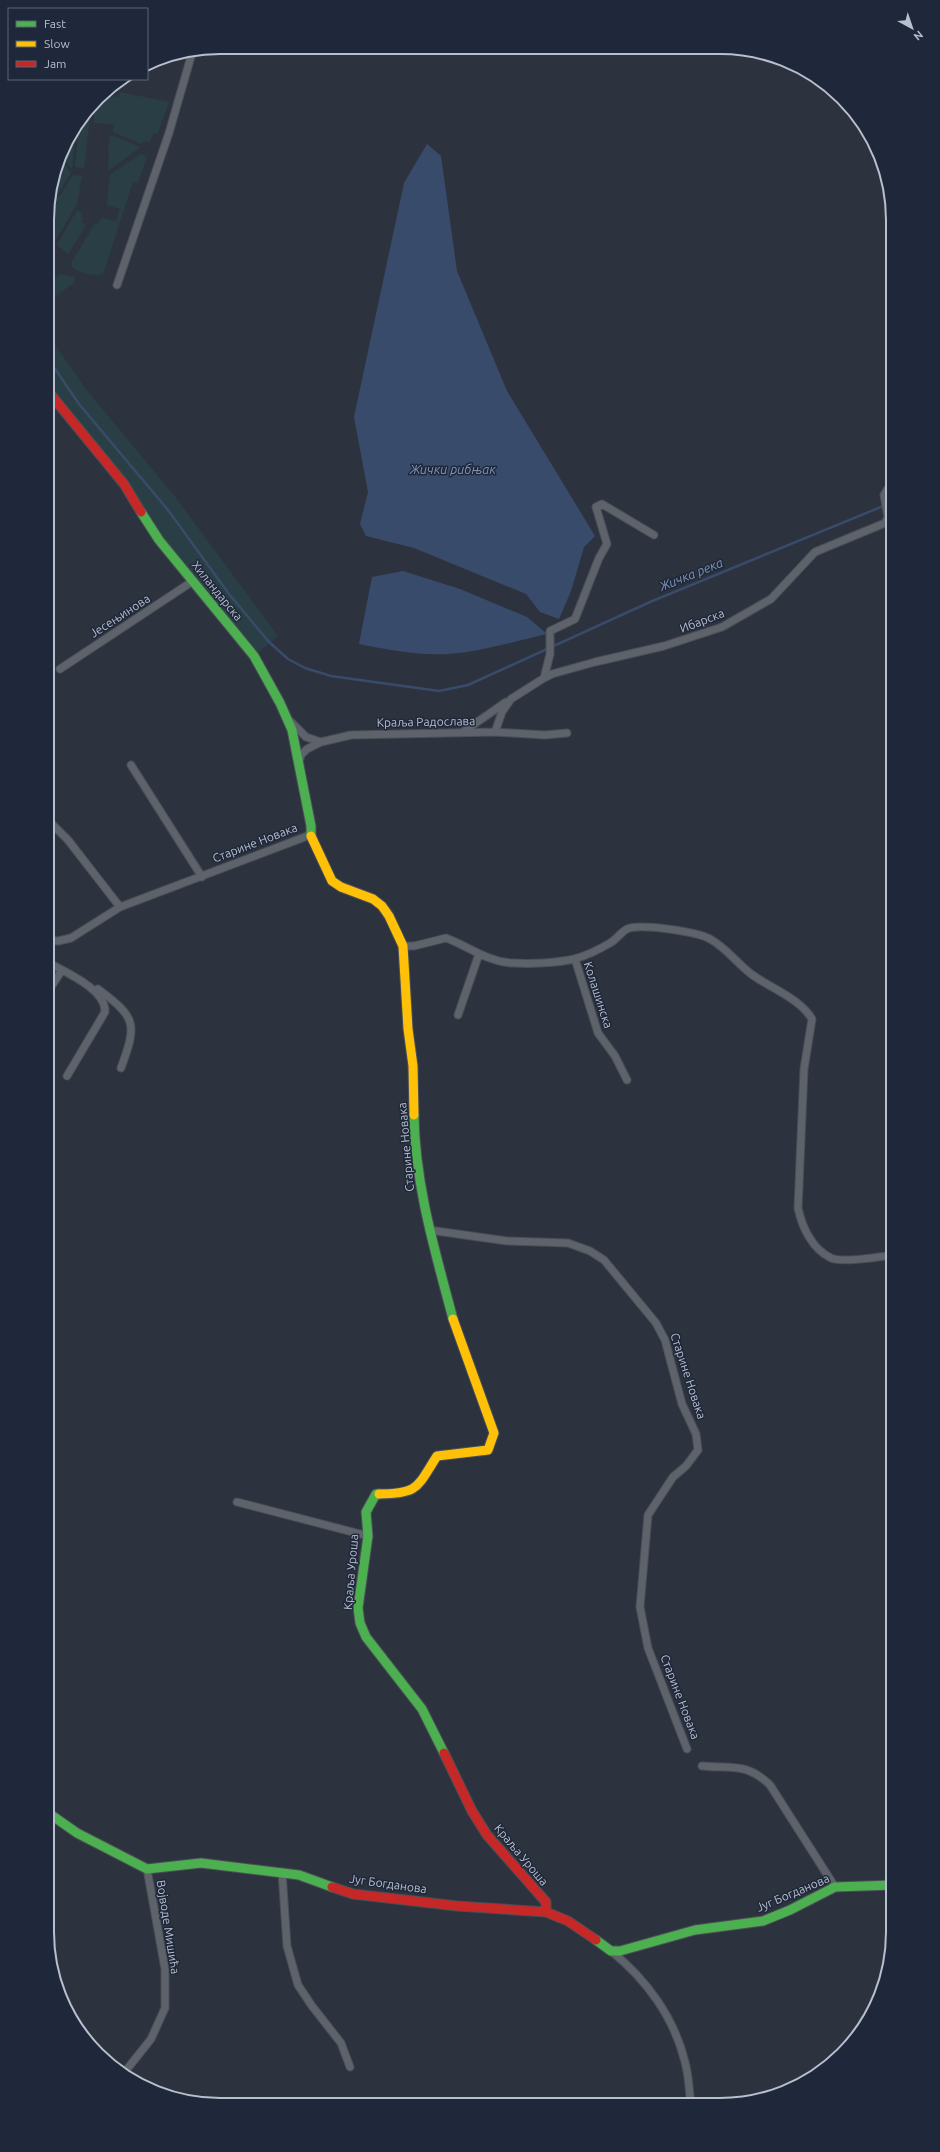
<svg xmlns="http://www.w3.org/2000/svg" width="940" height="2152" viewBox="0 0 940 2152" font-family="Ubuntu,sans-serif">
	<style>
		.green { fill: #293f45 }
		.water { fill: #394b6a }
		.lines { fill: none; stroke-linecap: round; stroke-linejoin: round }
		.stream { stroke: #394b6a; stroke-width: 2.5 }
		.street-casing { stroke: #4a4e56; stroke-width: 9 }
		.fast-casing { stroke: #4a4e56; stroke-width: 11 }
		.slow-casing { stroke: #4a4e56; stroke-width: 11 }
		.jam-casing { stroke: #4a4e56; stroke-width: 11 }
		.street { stroke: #5d626b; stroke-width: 7 }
		.fast { stroke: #4caf50; stroke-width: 9 }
		.slow { stroke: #ffc107; stroke-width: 9 }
		.jam { stroke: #c62828; stroke-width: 9 }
		.labels { text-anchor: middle; stroke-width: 3; stroke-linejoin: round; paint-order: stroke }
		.street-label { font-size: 12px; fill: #b8bfce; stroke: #1f283a }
		.water-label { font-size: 13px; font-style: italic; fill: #7d93b6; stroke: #1f283a }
		.rim { fill: none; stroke: #b8bfce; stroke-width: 2 }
	</style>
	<rect width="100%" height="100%" fill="#2d333e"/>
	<path class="green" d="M120,92L169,102L158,133L153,134L150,142L144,141L142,144L113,132L114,124L94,123V105L103,95L119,97Z
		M91,109L84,168L75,167L78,134H81L82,127L78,126Z
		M76,129L72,168L71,169L62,154L65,144Z
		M110,135L141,147L108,171L109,152L108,151Z
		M140,154L147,156L138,183L133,182L103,274C93,277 79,273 71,266L72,262L95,223L98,224L101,218L116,221L120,209L107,205L110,175Z
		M61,158L71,173L59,192L49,201Z
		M73,175L82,176L77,204L54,243L47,238V213L50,212L49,206L62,193Z
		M77,210L82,213L81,216L83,218L81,222L86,225L69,253H67L57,245Z
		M60,274L75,277L74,283L57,295L49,294L47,284Z
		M47,333L85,388L176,498L278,636L254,656L159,540L124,484L47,390Z"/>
	<path class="water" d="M427,144L441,156L457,271L507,391L595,536L584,547L571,591L559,619L540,612L526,594L414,548L366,536L360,524L368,492L354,417L404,183Z
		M403,571L460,589L527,617L547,634C521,640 493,648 466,652C430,658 394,651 359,644L372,577Z"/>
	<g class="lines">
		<path class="stream" d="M47,357L79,404L168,510L229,594L269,642L288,659L305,668L331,676L439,691L468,685L650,602L893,502"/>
		<g class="street-casing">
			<path id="street" d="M117,285L169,133L192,53
				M60,669L193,581
				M544,678L550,654V631L575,619L599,558L607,544L596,507L602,504L654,535
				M291,722L306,737L321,742
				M463,732L506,702
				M495,732L502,712L511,699L544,678L552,674L595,662L664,646L722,627L771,599L815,552L885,523L888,517L884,495L893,480
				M299,762L301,755L307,749L321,742L351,735L495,732L545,735L567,733
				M131,765L202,877
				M47,819L68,840L120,907
				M47,940L58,941L71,938L120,907L310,835
				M403,946H414L446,938C468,946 489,963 514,963C531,964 557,963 574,959C585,956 600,949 610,943C616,940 621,932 627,929C640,923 698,932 710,939C727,948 738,965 754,976C773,989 800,999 812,1019L804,1069L798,1208C802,1227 812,1249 831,1258C842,1263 880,1257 893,1255
				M575,959L598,1033L615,1056L627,1080
				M47,962C65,972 106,989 105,1012L67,1076
				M98,989C137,1018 137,1024 121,1068
				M47,993L62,970
				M458,1015L479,954
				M429,1230L507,1241L568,1243L590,1251L604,1260L656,1323L665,1340L682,1404L696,1434L698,1450L686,1466L673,1477L648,1515L640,1607L648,1648L687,1749
				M237,1502L368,1536
				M702,1766C732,1769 746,1762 770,1785L835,1887
				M282,1872L287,1946L298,1985L312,2006L341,2043L350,2067
				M611,1951C646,1979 674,2017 685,2062C689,2076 689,2091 691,2105
				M124,2073L151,2039L165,2008V1969L147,1869"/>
		</g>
		<g class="fast-casing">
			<path id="fast" d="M141,512L159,540L254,656L280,703L292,730L311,826V836
				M414,1115C415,1185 435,1251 453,1319
				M379,1494H376L366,1512L368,1536L358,1608L360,1623L366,1637L422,1709L444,1753
				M47,1812L77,1833L147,1869L201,1863L299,1875L332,1887
				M596,1940L611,1951H620L695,1930L763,1921L790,1910L835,1887L893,1885"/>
		</g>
		<g class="slow-casing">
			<path id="slow" d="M311,836L332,881L341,887L373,899L382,906L389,916L403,946L408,1029L413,1066L414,1115
				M379,1494C419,1494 417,1487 437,1456L488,1450L494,1433L453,1319"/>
		</g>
		<g class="jam-casing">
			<path id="jam" d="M47,390L124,484L141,512
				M444,1753L472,1811L487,1835L546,1902V1912
				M332,1887L353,1894L457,1906L546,1912L568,1921L596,1940"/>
		</g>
		<use href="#street" class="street"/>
		<use href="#fast" class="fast"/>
		<use href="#slow" class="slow"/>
		<use href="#jam" class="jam"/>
	</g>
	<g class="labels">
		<g class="street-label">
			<text transform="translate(217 591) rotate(51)" y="4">Хиландарска</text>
			<text transform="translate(120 616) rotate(-33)" y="4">Јесењинова</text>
			<text transform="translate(702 621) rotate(-21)" y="4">Ибарска</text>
			<text transform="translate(426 722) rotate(-1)" y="4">Краља Радослава</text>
			<text transform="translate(255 843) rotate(-21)" y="4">Старине Новака</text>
			<text transform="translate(598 995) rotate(72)" y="4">Колашинска</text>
			<text transform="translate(406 1147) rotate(-95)" y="4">Старине Новака</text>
			<text transform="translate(688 1376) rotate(72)" y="4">Старине Новака</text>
			<text transform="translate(351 1572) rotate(-85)" y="4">Краља Уроша</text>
			<text transform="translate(680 1697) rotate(69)" y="4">Старине Новака</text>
			<text transform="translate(521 1855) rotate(50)" y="4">Краља Уроша</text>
			<text transform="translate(388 1884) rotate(8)" y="4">Југ Богданова</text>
			<text transform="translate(793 1893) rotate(-23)" y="4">Југ Богданова</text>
			<text transform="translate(168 1927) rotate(81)" y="4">Војводе Мишића</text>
		</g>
		<g class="water-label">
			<text x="453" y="474">Жички рибњак</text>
			<text transform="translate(691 574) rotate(-22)" y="5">Жичка река</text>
		</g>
	</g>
	<path d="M0 0H940V2152H0ZM220 54H720A166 166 0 0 1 886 220V1932A166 166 0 0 1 720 2098H220A166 166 0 0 1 54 1932V220A166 166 0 0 1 220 54Z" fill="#1f283a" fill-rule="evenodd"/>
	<path class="rim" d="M220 54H720A166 166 0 0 1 886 220V1932A166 166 0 0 1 720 2098H220A166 166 0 0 1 54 1932V220A166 166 0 0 1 220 54Z"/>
	<rect x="8" y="8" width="140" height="72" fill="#1f283a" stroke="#5c6475"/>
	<rect x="16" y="21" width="20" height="6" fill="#4caf50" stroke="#5c6475"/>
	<text x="44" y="28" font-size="12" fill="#b8bfce">Fast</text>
	<rect x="16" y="41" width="20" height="6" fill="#ffc107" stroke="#5c6475"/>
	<text x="44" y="48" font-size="12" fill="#b8bfce">Slow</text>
	<rect x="16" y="61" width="20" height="6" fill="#c62828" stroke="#5c6475"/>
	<text x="44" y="68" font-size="12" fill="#b8bfce">Jam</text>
	<g transform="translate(912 28) rotate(140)" stroke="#1f283a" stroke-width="3" paint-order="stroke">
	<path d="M0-3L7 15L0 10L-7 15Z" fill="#b8bfce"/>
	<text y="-6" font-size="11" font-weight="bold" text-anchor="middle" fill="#b8bfce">N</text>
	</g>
</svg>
